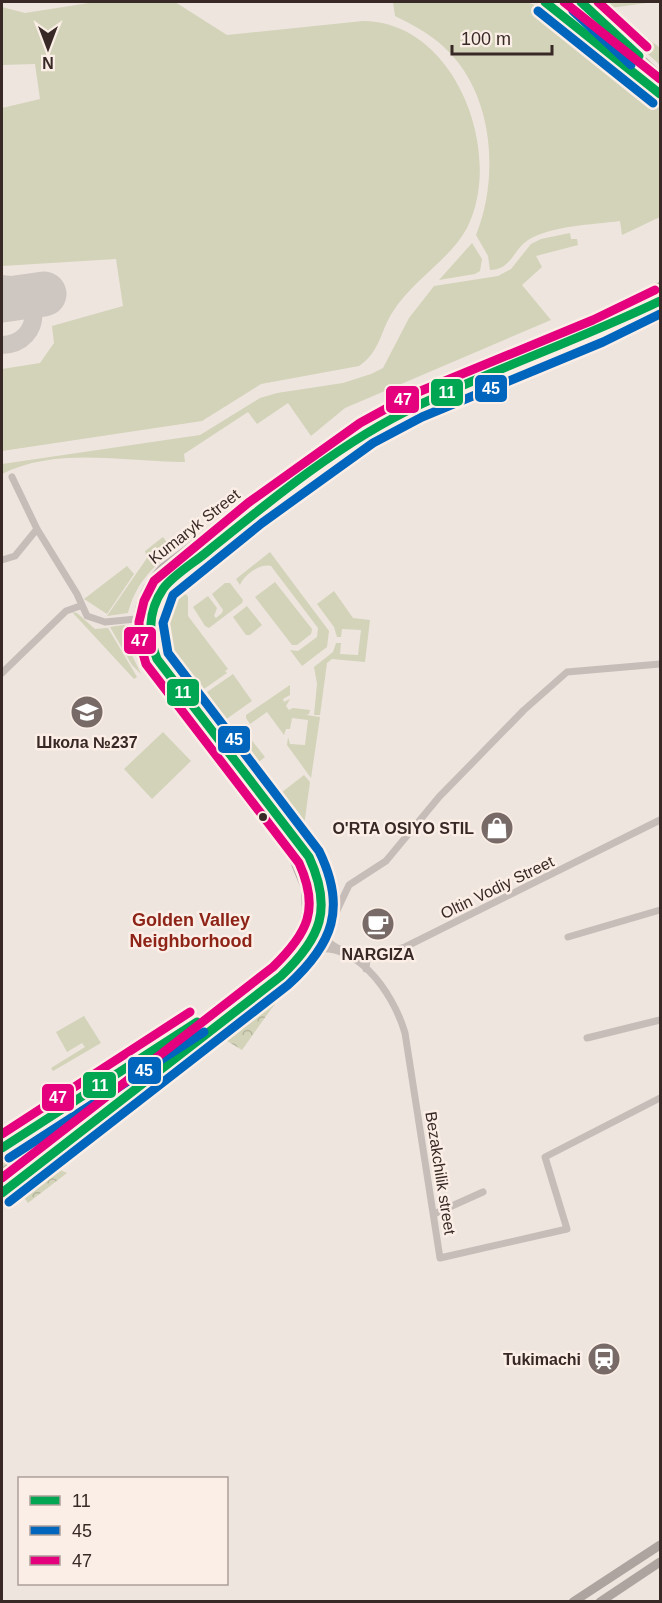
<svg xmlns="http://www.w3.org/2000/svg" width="662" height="1603" viewBox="0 0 662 1603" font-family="Helvetica,sans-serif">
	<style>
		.grass { fill: #d2d3b8 }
		.forest { fill: url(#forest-crowns) }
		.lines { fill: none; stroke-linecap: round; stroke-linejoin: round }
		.taxiway { stroke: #cec6c1; stroke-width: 18 }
		.runway { stroke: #cec6c1; stroke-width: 45 }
		.minor { stroke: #c7bdb8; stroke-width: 7 }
		.major { stroke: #b5aba8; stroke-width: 8 }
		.highway { stroke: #ada49f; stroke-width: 9 }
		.bus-1-casing { stroke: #fbeee6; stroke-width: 14 }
		.bus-2-casing { stroke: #fbeee6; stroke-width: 14 }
		.bus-3-casing { stroke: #fbeee6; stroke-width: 14 }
		.bus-1 { stroke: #00a651; stroke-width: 9 }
		.bus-2 { stroke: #0065bd; stroke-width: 9 }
		.bus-3 { stroke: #e5007d; stroke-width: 9 }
		.bus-dot { fill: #382926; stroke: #fbeee6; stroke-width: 2 }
		.labels { text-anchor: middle; stroke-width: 5; stroke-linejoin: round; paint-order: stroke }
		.street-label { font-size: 16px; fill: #382926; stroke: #fbeee6 }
		.poi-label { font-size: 16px; font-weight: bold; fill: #382926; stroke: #fbeee6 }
		.neighbourhood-label { font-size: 18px; font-weight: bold; fill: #8e2418; stroke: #fbeee6 }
		.line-badge { stroke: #fbeee6; stroke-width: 2 }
		.badge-label { font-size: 16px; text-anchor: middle; font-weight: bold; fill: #fff }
	</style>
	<defs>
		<pattern id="forest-crowns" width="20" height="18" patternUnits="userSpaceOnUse" patternTransform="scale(1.5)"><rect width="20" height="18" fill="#d2d3b8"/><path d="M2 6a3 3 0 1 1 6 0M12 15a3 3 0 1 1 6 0" fill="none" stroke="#b5b59e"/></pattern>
	</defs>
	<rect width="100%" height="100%" fill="#eee5df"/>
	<path class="grass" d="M95,2H175L227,35L363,21C455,21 505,153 467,228C449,261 412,280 392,313C380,332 380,352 359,366L261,384L202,421L2,451V369L40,363L54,343L52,326L123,306L116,259L2,266V108L40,99L35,64L2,65V7L25,13Z
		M393,2H526L535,5L660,108V217L622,235L620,221C591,225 554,225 528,240C513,250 511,270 490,270L488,256L476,235C499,178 494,98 449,52C434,36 415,26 395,16Z
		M554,2H569L612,39L660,88Z
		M591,2H654L610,8L660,48V65Z
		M570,233L571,239H577L578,245L536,256L542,267L522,285L551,320L345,408L311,436L288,403L257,424L248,412L184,454L185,462C126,462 57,446 2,474V464L200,435L260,398L277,393L343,383L371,374L383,368L409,318L434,286L498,276L511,269L531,244L541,239Z
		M472,243L482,259L480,271L475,274L439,280Z
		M163,537L173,551C151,568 135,585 128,613L107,616L147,558L145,551Z
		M270,552L329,631L327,647L302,666L290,650L298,651L317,637L318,628L271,566C260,563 244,575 240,585L236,579Z
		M127,566L134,574L107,614L84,599Z
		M275,582L312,629L311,634L297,645H292L255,597Z
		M225,583H230L243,600L242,603L209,628L205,626L193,607L208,596L217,608L214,616L216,618L222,613L223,610L212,594Z
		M182,589L188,597V616L228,669L225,671L227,673L201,691L166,649L171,598Z
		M334,591L353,618L370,620L365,662L332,659L327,663L320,715H314L317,684L314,667L333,652L336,643H341L340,654L358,655L361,630L342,629L341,637H337L334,627L317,604Z
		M247,606L262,625L250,635H246L233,617Z
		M72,612L77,613L95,629L108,628L137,677L134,679Z
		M124,625L127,627L130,651L141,674L132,665L110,627Z
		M233,674L252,701L225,720L207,692Z
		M290,685V695L283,699L284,702L290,699L286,706L289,710L293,708L310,710L309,714L306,715L320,717L311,778L287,745L288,737L290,744L305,745L308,720L292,718L290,729H286L284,735L267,712L250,724L246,718V715Z
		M242,728L265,757L255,765L233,737Z
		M163,732L191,761L152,799L124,769Z
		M304,775L310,782L303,833L277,796Z
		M220,1014L145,1074L139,1065Z
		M84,1016L101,1043L53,1071L51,1068L85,1047L82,1043L67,1052L56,1032Z"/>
	<path class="forest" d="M293,978L242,1050L227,1041L224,1035L226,1028Z
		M209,1041L215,1043V1049L185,1072H181L179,1065Z
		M122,1076L129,1082L126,1088L2,1183V1156Z
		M163,1078L164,1089L76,1156L72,1157L84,1138Z
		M51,1166L67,1173L28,1203L18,1189Z"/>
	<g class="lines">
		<path class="taxiway" d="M2,284C44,285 44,344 2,345"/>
		<path class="runway" d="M2,300L44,294"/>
		<path class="minor" d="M12,477L37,529L77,594L87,616L105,622L136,619
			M2,560L15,556L37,529
			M660,664L567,672L524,710L439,797L386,861L349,885L331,923L320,927C330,961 377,956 405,947L660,820
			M2,673L66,611L80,606
			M568,937L660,910
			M305,952C354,935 393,992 405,1033L440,1258L567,1229L545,1157L660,1098
			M366,969L367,959L374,952
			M587,1038L660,1020
			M434,1214L483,1192"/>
		<path class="major" d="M545,2L660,94
			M581,2L660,76
			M123,1068L135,1079V1091
			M2,1148L225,1004L282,957L300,935L306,912L305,888L293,859L154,677C130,641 131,600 162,568L331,441L383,409L603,316L660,286
			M2,1193L281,976C321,941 336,906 309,857L157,659C146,634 149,610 164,587L255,513L367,433L417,406L598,331L660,301"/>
		<path class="highway" d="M573,1602L660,1545
			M600,1602L660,1562"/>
		<g class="bus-1-casing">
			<path id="bus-1" d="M545,2L660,94
				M581,2L639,56
				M2,1148L197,1022
				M2,1193L281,976C321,938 333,909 309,857L157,659C148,636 148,611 163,589C173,575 194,563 208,551C272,499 343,441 417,406C497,368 581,339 660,301"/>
		</g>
		<g class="bus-2-casing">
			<path id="bus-2" d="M538,11L653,103
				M573,11L631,65
				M9,1158L204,1032
				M9,1202L288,985C333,944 347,908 319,851L168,653L163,623L173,595L262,523L373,443L422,417L603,342L660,314"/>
		</g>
		<g class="bus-3-casing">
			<path id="bus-3" d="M564,2L660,79
				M598,2L647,47
				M2,1134L190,1012
				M2,1178L273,967C308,933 320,909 299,863L146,664L140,643L139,622L144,601L154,581L248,503L360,423L411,395L593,320L655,290"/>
		</g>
		<use href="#bus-1" class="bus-1"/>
		<use href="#bus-2" class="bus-2"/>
		<use href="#bus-3" class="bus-3"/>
	</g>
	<defs>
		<g id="school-disc" transform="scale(1.725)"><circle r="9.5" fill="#786b67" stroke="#fbeee6"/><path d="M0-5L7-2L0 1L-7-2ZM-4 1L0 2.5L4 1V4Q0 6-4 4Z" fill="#fff"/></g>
		<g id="shop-disc" transform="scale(1.725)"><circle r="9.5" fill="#786b67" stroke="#fbeee6"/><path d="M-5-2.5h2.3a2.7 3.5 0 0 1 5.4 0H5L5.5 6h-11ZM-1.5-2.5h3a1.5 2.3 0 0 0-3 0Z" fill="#fff"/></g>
		<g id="cafe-disc" transform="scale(1.725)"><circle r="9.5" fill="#786b67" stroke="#fbeee6"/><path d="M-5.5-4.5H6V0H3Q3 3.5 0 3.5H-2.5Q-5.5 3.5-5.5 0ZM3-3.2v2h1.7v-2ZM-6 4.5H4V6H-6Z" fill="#fff"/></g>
		<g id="station-disc" transform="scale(1.725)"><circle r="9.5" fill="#786b67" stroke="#fbeee6"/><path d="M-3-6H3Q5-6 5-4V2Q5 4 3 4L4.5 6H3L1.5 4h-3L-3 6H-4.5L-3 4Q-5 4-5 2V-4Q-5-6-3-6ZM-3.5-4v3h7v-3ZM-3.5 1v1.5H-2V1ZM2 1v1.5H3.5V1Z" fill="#fff"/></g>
	</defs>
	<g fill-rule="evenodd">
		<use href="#school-disc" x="87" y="712"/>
		<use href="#shop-disc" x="497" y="828"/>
		<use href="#cafe-disc" x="378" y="924"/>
		<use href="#station-disc" x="604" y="1359"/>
	</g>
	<circle class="bus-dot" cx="263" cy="817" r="5"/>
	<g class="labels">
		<g class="street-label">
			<text transform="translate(194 526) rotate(-38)" y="6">Kumaryk Street</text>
			<text transform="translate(497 887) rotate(-26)" y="6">Oltin Vodiy Street</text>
			<text transform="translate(441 1173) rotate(81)" y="6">Bezakchilik street</text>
		</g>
		<g class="poi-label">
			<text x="87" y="748">Школа №237</text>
			<text x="474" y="834" text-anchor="end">O'RTA OSIYO STIL</text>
			<text x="378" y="960">NARGIZA</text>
			<text x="581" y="1365" text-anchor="end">Tukimachi</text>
		</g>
		<g class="neighbourhood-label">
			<text x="191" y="926">Golden Valley<tspan x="191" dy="21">Neighborhood</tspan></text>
		</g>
	</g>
	<g class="line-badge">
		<rect x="474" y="374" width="34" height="29" rx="6" fill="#0065bd"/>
		<rect x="430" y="378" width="34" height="29" rx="6" fill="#00a651"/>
		<rect x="385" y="385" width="35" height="29" rx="6" fill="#e5007d"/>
		<rect x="123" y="626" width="34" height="29" rx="6" fill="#e5007d"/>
		<rect x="166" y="678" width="34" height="29" rx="6" fill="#00a651"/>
		<rect x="217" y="725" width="34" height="29" rx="6" fill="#0065bd"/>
		<rect x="127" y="1056" width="35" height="29" rx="6" fill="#0065bd"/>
		<rect x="82" y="1071" width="35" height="28" rx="6" fill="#00a651"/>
		<rect x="41" y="1083" width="34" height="29" rx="6" fill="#e5007d"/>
	</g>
	<g class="badge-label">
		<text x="491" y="394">45</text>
		<text x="447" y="398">11</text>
		<text x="403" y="405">47</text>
		<text x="140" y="646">47</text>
		<text x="183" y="698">11</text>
		<text x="234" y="745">45</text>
		<text x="144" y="1076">45</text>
		<text x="100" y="1091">11</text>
		<text x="58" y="1103">47</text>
	</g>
	<rect width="662" height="1603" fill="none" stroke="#382926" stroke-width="6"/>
	<rect x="18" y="1477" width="210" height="108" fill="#fbeee6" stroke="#ad9f99" stroke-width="1.5"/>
	<rect x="30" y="1496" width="30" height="9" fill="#00a651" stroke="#ad9f99" stroke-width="1.5"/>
	<text x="72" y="1507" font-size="18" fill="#382926">11</text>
	<rect x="30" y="1526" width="30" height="9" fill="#0065bd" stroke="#ad9f99" stroke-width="1.5"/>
	<text x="72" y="1537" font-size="18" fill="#382926">45</text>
	<rect x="30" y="1556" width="30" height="9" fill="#e5007d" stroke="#ad9f99" stroke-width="1.5"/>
	<text x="72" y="1567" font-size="18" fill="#382926">47</text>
	<g transform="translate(48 48) rotate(180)" stroke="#fbeee6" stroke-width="4.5" paint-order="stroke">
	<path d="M0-4.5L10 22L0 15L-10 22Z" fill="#382926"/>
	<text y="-9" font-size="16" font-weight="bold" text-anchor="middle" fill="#382926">N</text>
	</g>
	<path d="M452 45v9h100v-9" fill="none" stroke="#382926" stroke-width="3"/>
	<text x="461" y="45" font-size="18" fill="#382926" stroke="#fbeee6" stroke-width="4.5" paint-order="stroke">100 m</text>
</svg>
